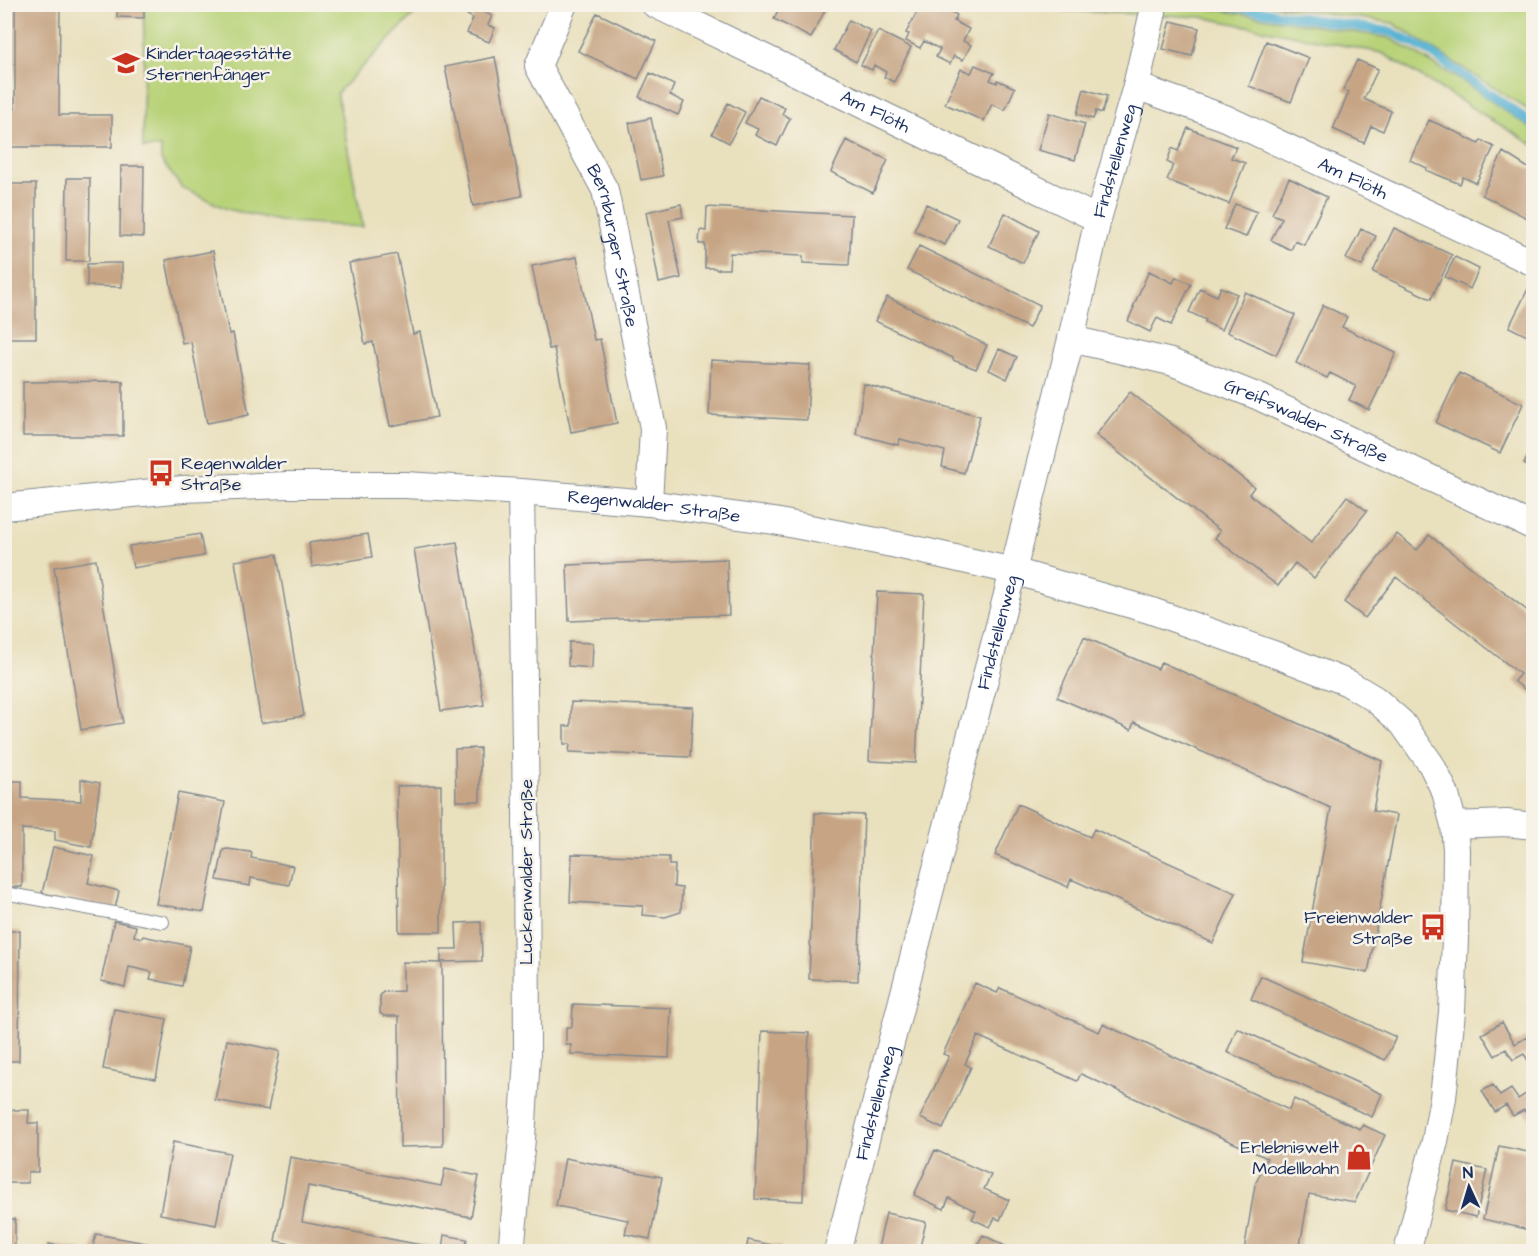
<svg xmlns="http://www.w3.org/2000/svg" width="1538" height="1256" viewBox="0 0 1538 1256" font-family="'Architects Daughter',sans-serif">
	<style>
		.green { fill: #b7d277; stroke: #69806a; stroke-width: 1.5 }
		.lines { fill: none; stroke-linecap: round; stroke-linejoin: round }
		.stream { stroke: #56b2d4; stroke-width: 9 }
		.building { fill: #c6a484 }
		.lane-casing { stroke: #82888e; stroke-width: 14 }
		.street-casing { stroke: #82888e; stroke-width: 28 }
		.lane { stroke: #fff; stroke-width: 12 }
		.street { stroke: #fff; stroke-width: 26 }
		.labels { text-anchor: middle; stroke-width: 5; stroke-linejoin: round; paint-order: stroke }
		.poi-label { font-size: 18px; fill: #1b2f5e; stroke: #f7f3e8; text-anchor: start }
		.street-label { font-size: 18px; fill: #1b2f5e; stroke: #f7f3e8 }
	</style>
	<rect width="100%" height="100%" fill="#f7f3e8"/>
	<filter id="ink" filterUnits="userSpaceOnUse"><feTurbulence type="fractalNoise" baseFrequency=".0167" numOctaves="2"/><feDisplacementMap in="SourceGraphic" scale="12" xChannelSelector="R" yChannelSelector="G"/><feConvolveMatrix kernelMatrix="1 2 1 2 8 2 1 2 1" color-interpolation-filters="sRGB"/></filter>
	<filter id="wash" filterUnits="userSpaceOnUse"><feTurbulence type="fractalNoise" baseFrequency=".008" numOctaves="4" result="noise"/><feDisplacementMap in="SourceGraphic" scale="24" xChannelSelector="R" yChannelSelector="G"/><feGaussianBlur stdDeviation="1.35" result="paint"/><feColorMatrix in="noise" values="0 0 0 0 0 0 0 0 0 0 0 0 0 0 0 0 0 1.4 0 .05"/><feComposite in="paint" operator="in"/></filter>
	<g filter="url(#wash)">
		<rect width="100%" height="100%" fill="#e9e0bd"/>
		<path class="green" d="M144,5H423L337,93L363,227L279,221L227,209L182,188L161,160V147L143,148Z
			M1051,5H1146L1141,14L1065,11Z
			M1164,5H1189L1390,38L1462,81L1533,130V145L1382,53L1201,17L1160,15Z
			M1271,5H1533V113L1393,23Z"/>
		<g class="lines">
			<path class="stream" d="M1218,4L1392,32L1428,51L1534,125"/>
		</g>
		<g id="blocks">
			<path class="building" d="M15,4H60L59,115H112V147H4V109H15Z
				M117,4H144V18L117,17Z
				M483,4H500L497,11Z
				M781,4H828L811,38L774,19Z
				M921,4H937L957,15L954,21L969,29L963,41L971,45L963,60L954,56L950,64L936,57L940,49L924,41L920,48L906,41L909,34L906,33Z
				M471,6L492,16L488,25L495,28L489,42L467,33L473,18L467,15Z
				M597,13L656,41L638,79L578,51Z
				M849,20L871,31L856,62L834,50Z
				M1171,21L1199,28L1192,56L1163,49Z
				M878,31L911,47L894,82L884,77L886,72L874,65L872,70L861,65Z
				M1266,41L1309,58L1291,102L1249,86Z
				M495,57L522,196L473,206L445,67Z
				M1357,60L1378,69L1364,99L1391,111L1383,131L1371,126L1364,143L1333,129L1349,92L1343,90Z
				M975,65L994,73L990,80L997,83V80L1015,88L1005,110L992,104L984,121L945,104L961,69L971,73Z
				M650,73L674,85L670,95L684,102L678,115L639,97Z
				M1084,89L1107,96L1102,113L1096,111L1093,119L1077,114Z
				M759,96L785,108L782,114L790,118L777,146L755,135L758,129L745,123Z
				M728,103L745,112L729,143L712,134Z
				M1049,113L1085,124L1075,160L1038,150Z
				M651,118L663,176L641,180L629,123Z
				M1429,120L1463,135V136L1479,144L1481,140L1494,147L1476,183L1463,177L1460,184L1426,170L1427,168L1410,160Z
				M1188,128L1236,147L1231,158L1245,163L1229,204L1167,180L1173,165L1167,162L1172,148L1178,151Z
				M846,140L888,160L873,193L831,172Z
				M1503,152L1533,171V221L1482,195Z
				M121,166H144L143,237L120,236Z
				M67,178H90L89,261H66Z
				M1289,178L1327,197L1304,245L1295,241L1291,250L1271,240L1282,218L1272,214Z
				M4,184H36V338H4Z
				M681,204L683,217L669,220L681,278L659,283L646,212Z
				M926,204L958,219L945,245L914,231Z
				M1235,204L1257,212L1246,237L1224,229Z
				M707,207L852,215L849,265L803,263V256L730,253L729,269H719L717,270L715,268H705V244H699L700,230L706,231Z
				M1005,213L1039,231L1023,263L989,246Z
				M1394,228L1452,255L1431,299L1373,272Z
				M1361,229L1376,236L1362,266L1346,259Z
				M919,246L1040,305L1029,328L907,270Z
				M213,251L229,334L233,333L249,415L207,423L191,342L182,343L166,260Z
				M397,254L413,334L420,332L437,417L390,426L373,342L365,344L349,263Z
				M577,257L594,340L600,339L617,423L571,432L554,348L549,349L532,266Z
				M1455,257L1479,269L1470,289L1445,277Z
				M110,263H122V287L87,286V264Z
				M1149,271L1173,283L1176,277L1191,284L1171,325L1157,318L1150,332L1128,321L1134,307H1133Z
				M1221,287L1237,294L1221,330L1205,322L1206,320L1189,312L1200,288L1217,296Z
				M1529,287L1533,289V339L1509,327Z
				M1245,292L1295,315L1276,355L1227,332Z
				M887,297L987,345L976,369L953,360V358L875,321Z
				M1323,305L1347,317L1342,327L1396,353L1369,410L1349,400L1356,386L1330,373L1327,378L1296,363Z
				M999,349L1017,357L1007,379L989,370Z
				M711,360L810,365L807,420L709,415Z
				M1459,373L1523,404L1500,453L1436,423Z
				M123,381V436H23V382Z
				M864,384L980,416L964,473L942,467L945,451L900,439L898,445L856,434Z
				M1130,392L1254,487L1249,494L1311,543L1347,496L1367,511L1314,578L1295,563L1278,586L1215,538L1220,531L1096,435Z
				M1533,445V469L1524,464Z
				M200,534L204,556L133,568L129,546Z
				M368,534L372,557L312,567L309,543Z
				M1397,534L1417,550L1429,535L1533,615V696L1514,681L1520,674L1396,577L1365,618L1344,602Z
				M457,542L484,705L441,711L414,549Z
				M277,554L304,716L261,723L235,561Z
				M727,559L729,615L569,621L567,565Z
				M96,560L123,723L81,730L54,567Z
				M877,592L924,594L916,763L869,761Z
				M1084,637L1158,669L1161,662L1382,761L1373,811L1397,815L1368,973L1303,962L1331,808L1134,722L1131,730L1057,697Z
				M569,642L593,643L592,668L568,666Z
				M571,702L693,707L690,757L569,752L570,744H564V726H571Z
				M480,748V801H456L455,749Z
				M81,779L100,783L91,847L55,840V831L22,829V887H4V781H22V798L79,801H81Z
				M441,785V932H399L397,786Z
				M178,793L225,802L204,912L156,904Z
				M1018,804L1090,837L1094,829L1236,893L1213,943L1071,879L1068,887L995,855Z
				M815,813L864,815L858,981L809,979Z
				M53,847L94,856L88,883L119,891L115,909L42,893Z
				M227,849L250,852L252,853L251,858L293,866L289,885L251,878L250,886L217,880L223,850Z
				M572,854L669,857V865H675L674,887L682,888L681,912L665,917L642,915L643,906L570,902Z
				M1532,910H1533V967H1529Z
				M114,921L136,926L134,936L142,938L143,936L190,946L182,986L150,979L152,972L129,967L125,987L101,981Z
				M481,922L482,961L441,962V949H457L456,923Z
				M4,931H20L19,1061H4Z
				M403,962L442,963L443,1146L400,1147L399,1016H384L380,1013V996L383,992L403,991Z
				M1261,976L1396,1037L1385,1060L1251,999Z
				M975,983L997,993L1000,988L1099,1032L1103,1024L1289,1110L1294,1099L1360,1129L1363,1125L1385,1135L1355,1202L1309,1194L1299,1251H1244L1255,1185L1267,1158L1081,1074L1077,1081L978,1036L965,1064L971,1067L943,1129L920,1118L949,1056L943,1054Z
				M573,1004L671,1008L669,1058L571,1054V1045H566V1027H572Z
				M114,1009L167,1019L156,1079L103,1069Z
				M1502,1022L1515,1044L1527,1037L1533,1048V1063L1531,1065L1524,1054L1513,1060L1506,1049L1495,1056L1482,1034Z
				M1237,1028L1382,1094L1372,1117L1227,1052Z
				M762,1031L809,1033L803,1201L755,1199Z
				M227,1040L280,1051L268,1110L215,1100Z
				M1493,1085L1500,1096L1511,1089L1518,1099L1529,1092L1533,1100V1119L1531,1120L1524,1110L1513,1116L1506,1105L1495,1112L1482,1091Z
				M4,1110H29L28,1123H38V1172H28V1183H4Z
				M173,1142L230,1153L216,1225L160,1214Z
				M1499,1146L1533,1153V1231L1483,1219Z
				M935,1150L991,1175L984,1189L1009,1200L1000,1220L995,1218L990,1227L972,1219L976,1211L949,1198L944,1209L914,1195Z
				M290,1157L441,1186L445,1169L479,1176L471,1217L308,1186L302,1222L442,1249L444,1235L467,1239L465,1251H332L275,1241Z
				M565,1158L662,1177L650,1239L625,1234L628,1220L556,1206Z
				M1456,1163L1487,1170L1476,1217L1445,1210Z
				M886,1213L926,1222L919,1251H875V1248H878Z
				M4,1219H15V1251H4Z
				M96,1234L184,1250V1251H92Z
				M983,1235L1009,1248L1008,1251H974Z
				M748,1240L782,1247L781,1251H746Z
				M49,1244L84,1250V1251H47Z"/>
		</g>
	</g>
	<g filter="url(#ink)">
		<use href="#blocks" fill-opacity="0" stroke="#82888e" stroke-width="1.5"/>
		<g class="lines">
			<g class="lane-casing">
				<path id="lane" d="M4,893L163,922"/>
			</g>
			<g class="street-casing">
				<g id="street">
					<path id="s1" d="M564,4L538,66L605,190L653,428L649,503"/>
					<path id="s2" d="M654,4L1098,219"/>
					<path id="s3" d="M1136,86L1225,118L1534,263"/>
					<path id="s4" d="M1071,339L1171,362L1259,397L1534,527"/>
					<path id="s5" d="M4,507L183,489L287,485H405L521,492L649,503L774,521L897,545L1013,571L1149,610L1279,656L1348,683L1375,699L1402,723L1431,764L1445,792L1454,825L1456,850L1455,938L1452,1012L1443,1098L1435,1141L1407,1252"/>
					<path d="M1454,825L1506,823L1534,826"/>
					<path d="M511,1252L522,1139L527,1056L526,808L521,492"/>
					<path id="s6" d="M837,1252L1013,571L1071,339L1098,219L1136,86L1153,12"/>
				</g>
			</g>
			<use href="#lane" class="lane"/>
			<use href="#street" class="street"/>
		</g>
	</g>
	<defs>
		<g id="school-bare" transform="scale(2.07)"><path d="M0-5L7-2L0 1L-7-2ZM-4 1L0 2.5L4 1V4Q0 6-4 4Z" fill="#c8321e" stroke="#f7f3e8" stroke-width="2.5" paint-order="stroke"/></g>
		<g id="bus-bare" transform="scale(2.07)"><path d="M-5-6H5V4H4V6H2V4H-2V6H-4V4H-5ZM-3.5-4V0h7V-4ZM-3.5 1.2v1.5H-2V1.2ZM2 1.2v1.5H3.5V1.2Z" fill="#c8321e" stroke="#f7f3e8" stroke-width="2.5" paint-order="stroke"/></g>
		<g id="shop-bare" transform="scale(2.07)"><path d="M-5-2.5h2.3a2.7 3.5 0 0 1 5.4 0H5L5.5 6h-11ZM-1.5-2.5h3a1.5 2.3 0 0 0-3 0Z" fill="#c8321e" stroke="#f7f3e8" stroke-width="2.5" paint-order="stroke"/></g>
	</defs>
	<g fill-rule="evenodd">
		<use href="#school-bare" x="126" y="63"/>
		<use href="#bus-bare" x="161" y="473"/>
		<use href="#bus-bare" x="1433" y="927"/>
		<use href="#shop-bare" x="1359" y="1157"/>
	</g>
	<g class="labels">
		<g class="poi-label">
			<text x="146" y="59">Kindertagesstätte<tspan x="146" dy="21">Sternenfänger</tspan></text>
			<text x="181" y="469">Regenwalder<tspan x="181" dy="21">Straße</tspan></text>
			<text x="1413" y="923" text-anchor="end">Freienwalder<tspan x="1413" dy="21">Straße</tspan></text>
			<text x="1339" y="1153" text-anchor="end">Erlebniswelt<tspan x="1339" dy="21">Modellbahn</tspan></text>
		</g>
		<g class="street-label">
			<text dy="6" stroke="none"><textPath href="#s2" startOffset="246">Am Flöth</textPath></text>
			<text dy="6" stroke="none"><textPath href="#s6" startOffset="1126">Findstellenweg</textPath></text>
			<text dy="6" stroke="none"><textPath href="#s3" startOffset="236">Am Flöth</textPath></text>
			<text dy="6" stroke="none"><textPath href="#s1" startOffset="264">Bernburger Straße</textPath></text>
			<text dy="6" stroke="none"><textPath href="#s4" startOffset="250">Greifswalder Straße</textPath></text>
			<text dy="6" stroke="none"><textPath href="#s5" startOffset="652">Regenwalder Straße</textPath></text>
			<text dy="6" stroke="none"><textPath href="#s6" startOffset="640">Findstellenweg</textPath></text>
			<text transform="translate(526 872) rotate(-90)" y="6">Luckenwalder Straße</text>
			<text dy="6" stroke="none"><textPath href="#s6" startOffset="154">Findstellenweg</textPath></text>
		</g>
	</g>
	<rect width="1538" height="1256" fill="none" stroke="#f7f3e8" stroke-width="24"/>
	<g transform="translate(1469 1187) rotate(356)" stroke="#f7f3e8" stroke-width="4.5" paint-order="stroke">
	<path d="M0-4.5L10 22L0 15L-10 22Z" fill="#1b2f5e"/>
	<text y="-9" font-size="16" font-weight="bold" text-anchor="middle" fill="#1b2f5e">N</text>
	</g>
</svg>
